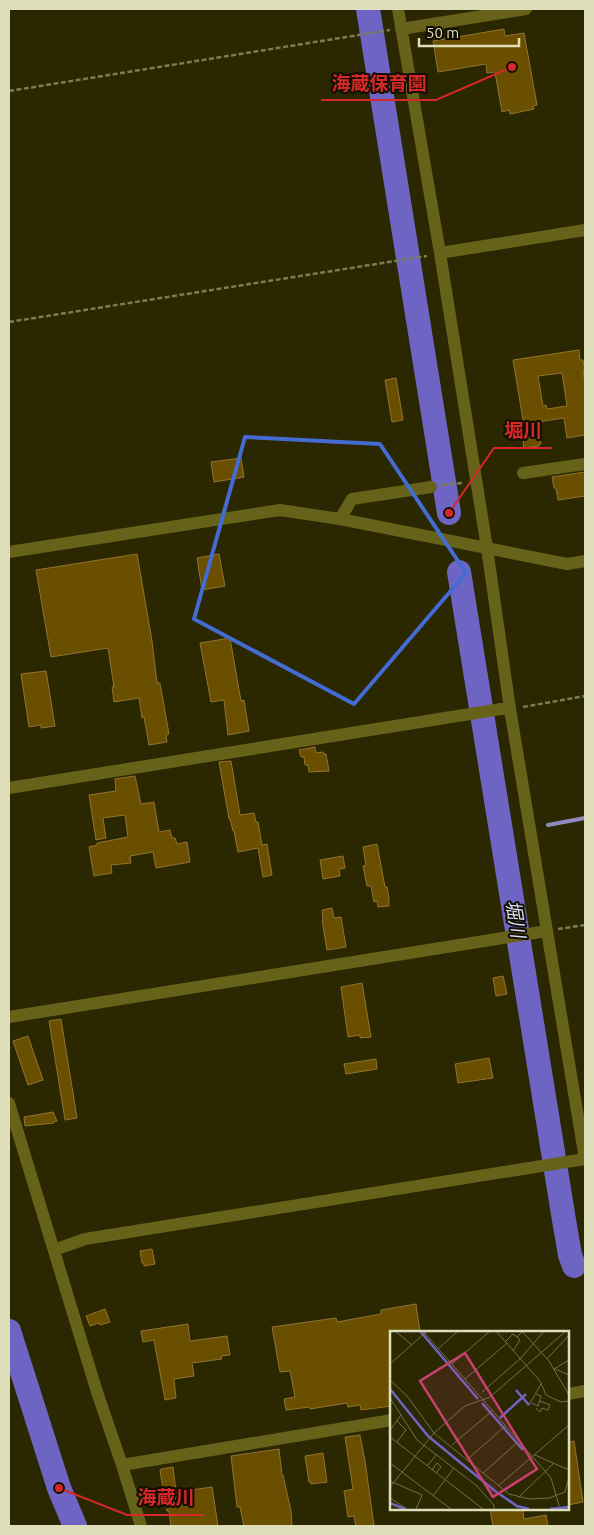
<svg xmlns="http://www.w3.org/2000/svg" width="594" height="1535" viewBox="0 0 594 1535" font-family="Ubuntu,'Noto Sans JP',sans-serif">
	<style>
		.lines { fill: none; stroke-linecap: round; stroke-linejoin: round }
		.stream { stroke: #9089c1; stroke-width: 4 }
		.river { stroke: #6e64c3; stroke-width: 24 }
		.building { fill: #6b4f00; stroke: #917432; fill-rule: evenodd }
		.path { stroke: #7d7b56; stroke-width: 2.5; stroke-dasharray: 5 2.5; stroke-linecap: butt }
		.minor { stroke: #67621a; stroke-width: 12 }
		.marked { fill: none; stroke: #446bd2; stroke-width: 4; stroke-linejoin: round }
		.labels { text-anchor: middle; stroke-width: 4; stroke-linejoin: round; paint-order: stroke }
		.water-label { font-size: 19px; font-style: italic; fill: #dadaf4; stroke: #120f00 }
		.inset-river { fill: none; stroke: #6e64c3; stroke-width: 2.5 }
		.inset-road { fill: none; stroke: #72704b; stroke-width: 1 }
		.view { fill: #c8406e; fill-opacity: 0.15; stroke: #c8406e; stroke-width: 2.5 }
		.inset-edge { fill: none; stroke: #dfdebb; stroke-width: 2.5 }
		.leader { fill: none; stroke: #d62828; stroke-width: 2 }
		.callout-dot { fill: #d62828; stroke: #120f00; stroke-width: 2 }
		.callout-label { font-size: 19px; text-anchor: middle; font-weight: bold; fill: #d62828; stroke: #120f00; stroke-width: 4; stroke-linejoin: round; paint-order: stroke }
	</style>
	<rect width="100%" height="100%" fill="#2a2701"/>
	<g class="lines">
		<path class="stream" d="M548,825L585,818"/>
		<path class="river" d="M368,9L449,513
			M459,572L564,1220L570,1255L574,1266
			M9,1331L59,1488L75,1526"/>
	</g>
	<path class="building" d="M504,29L505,36L524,33L537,105L533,106L534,109L510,114L509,110L502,112L495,72L487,73L486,64L438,72L433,41Z
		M579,350L580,360H583L585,370H583L585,383V435L567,438L564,418L538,422L541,444H539V446L524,448L521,426H524L513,360ZM562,373L567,406L547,409L546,405L543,406L538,376Z
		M396,378L403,420L392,422L385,380Z
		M241,458L244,477L214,482L211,462Z
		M585,472V496L558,500L556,488H554L552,477Z
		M137,554L152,641L157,683H160L169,734L166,735L167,742L149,745L144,717L142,718L139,698L114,702L112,687H114L108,648L51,657L36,570Z
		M219,554L225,586L202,590L197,558Z
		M230,638L239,690L241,701L244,700L249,731L228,735L224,700L211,702L200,643Z
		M46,671L55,726L41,728V725L29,727L21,674Z
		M315,747L316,753L323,752L324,754H326L329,771L309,772L308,765H305L304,757H301L299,750Z
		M231,761L240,815L254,813L256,822H258L262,845L267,844L272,875L263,877L258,848L238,852L234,831H233L230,819H229L219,762Z
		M135,776L141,804L154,802L159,832L170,830L172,838H175L177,844L187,842L190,862L156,868L153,852L130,856L131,863L111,865L112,873L94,876L89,847L97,845V843L128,837L125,815L103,818L106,838L96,840L89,795L116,791L115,779Z
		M377,844L385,887H387L389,899V906L378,907L377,901L374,902L371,886H367L363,866L366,865L363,847Z
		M343,856L345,868L339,869L340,876L323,879L320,860Z
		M332,908L334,918L341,917L346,947L327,950L322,920L323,919L322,910Z
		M503,976L507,994L496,996L493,978Z
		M362,983L371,1037L360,1038V1035L348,1037L341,987Z
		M61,1019L77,1118L65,1120L49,1021Z
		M28,1036L43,1080L28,1085L13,1041Z
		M489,1058L493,1078L458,1083L455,1064Z
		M376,1059L377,1069L346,1074L344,1064Z
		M53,1112L57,1121L53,1122L54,1123L25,1126L24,1117Z
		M152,1249L155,1264L144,1266V1263H142L140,1251Z
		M416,1304L420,1332H392V1391L389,1392L391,1406L361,1410L360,1405L348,1407L347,1403L310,1409V1407L286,1410L284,1399L295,1397L290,1371L280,1372L272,1327L336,1318L337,1322L381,1314V1310Z
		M105,1309L110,1322L100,1325L99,1323L90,1326L86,1316Z
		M188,1324L190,1341L227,1336L230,1355L221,1356L222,1359L192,1363L194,1376L174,1379L176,1398L165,1400L154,1340L143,1342L141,1331Z
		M360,1435L365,1461L374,1526H356L354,1516L348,1517L344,1491L353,1489L345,1437Z
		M574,1441L583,1502L568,1505V1442Z
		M279,1449L282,1475H283L291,1511L292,1526H244L240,1507H237L231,1456Z
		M323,1453L327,1482L311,1484V1482H309L305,1456Z
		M173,1467L176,1492L212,1487L218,1526H171L169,1511H167L160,1471L161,1469Z
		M490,1509H523L524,1519L546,1515L548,1526H493Z"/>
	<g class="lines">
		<path class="path" d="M9,91L390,30
			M9,322L427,256
			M442,485L462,483
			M523,707L585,696
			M558,929L585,925"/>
		<path class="minor" d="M398,9L440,253L487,548L510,709L585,1159
			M401,29L526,9
			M440,253L585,230
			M523,473L585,464
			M340,519L352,499L431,487
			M9,552L280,510L340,519L567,564L585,561
			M9,788L470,714L501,709H510
			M9,1017L547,931
			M9,1103L97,1392L122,1465L141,1526
			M54,1250L85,1239L585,1159
			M568,1394L585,1391
			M122,1465L392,1420"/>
	</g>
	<path class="marked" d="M245,437L380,444L466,573L354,704L194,619Z"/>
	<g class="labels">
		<g class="water-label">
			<text transform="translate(516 919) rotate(81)" y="7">堀川</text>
		</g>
	</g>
	<g transform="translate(390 1331)">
		<rect width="179" height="179" fill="#2a2701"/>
		<path class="inset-river" d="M30,0L88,68M0,58L38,105L105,160L127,175L139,178M126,59L139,74M92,72L133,119M110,87L136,63M0,172L15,178M160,178L179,176"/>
		<path class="inset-road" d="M5,0L22,14M33,0L161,147L170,178M106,0L150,50L156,64L171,71L179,70M132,0L159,30L179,64M115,11L123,3L127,6L132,1M143,13L154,0M49,17L68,0M123,20L130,9L127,6M130,28L143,13M157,28L179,4M0,33L37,0M62,33L100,0M164,38L179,29M165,38L179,44M75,48L117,12M0,49L17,65L44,102L119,163L139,168L159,167L175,161L179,146M92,61L130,28M0,67L27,109L87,155L104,174V178M142,72L148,75L151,65L146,63M139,74L151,53M146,77L150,81L152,77L158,79L160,74L150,70M0,99L11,84M0,106L93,178M7,111L16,99L7,90M62,114L102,80M145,124L179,139M79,127L115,95M0,132L61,178M37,135L47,123M42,139L47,132L51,136L46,142M93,142L129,110M0,150L32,164L26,178M108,155L179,94M0,156L44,102L75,75L100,66L176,0M43,165L64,137M0,167L17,178M128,167L164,132"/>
		<path class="view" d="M75,22L147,138L103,166L30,50Z"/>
		<rect width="179" height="179" class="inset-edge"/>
	</g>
	<path class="leader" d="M512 67L436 100H321M449 513L494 448H552M59 1488L127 1515H204"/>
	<g class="callout-dot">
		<circle cx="512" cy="67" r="5"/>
		<circle cx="449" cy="513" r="5"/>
		<circle cx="59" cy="1488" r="5"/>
	</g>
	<g class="callout-label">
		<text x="379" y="90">海蔵保育園</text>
		<text x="523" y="437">堀川</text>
		<text x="166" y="1504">海蔵川</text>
	</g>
	<rect width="594" height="1535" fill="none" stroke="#dfdebb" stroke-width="20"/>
	<path d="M419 38v8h100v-8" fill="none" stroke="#dfdebb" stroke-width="2.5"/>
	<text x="426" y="38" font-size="15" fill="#dfdebb" stroke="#120f00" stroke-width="4" paint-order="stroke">50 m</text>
</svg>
